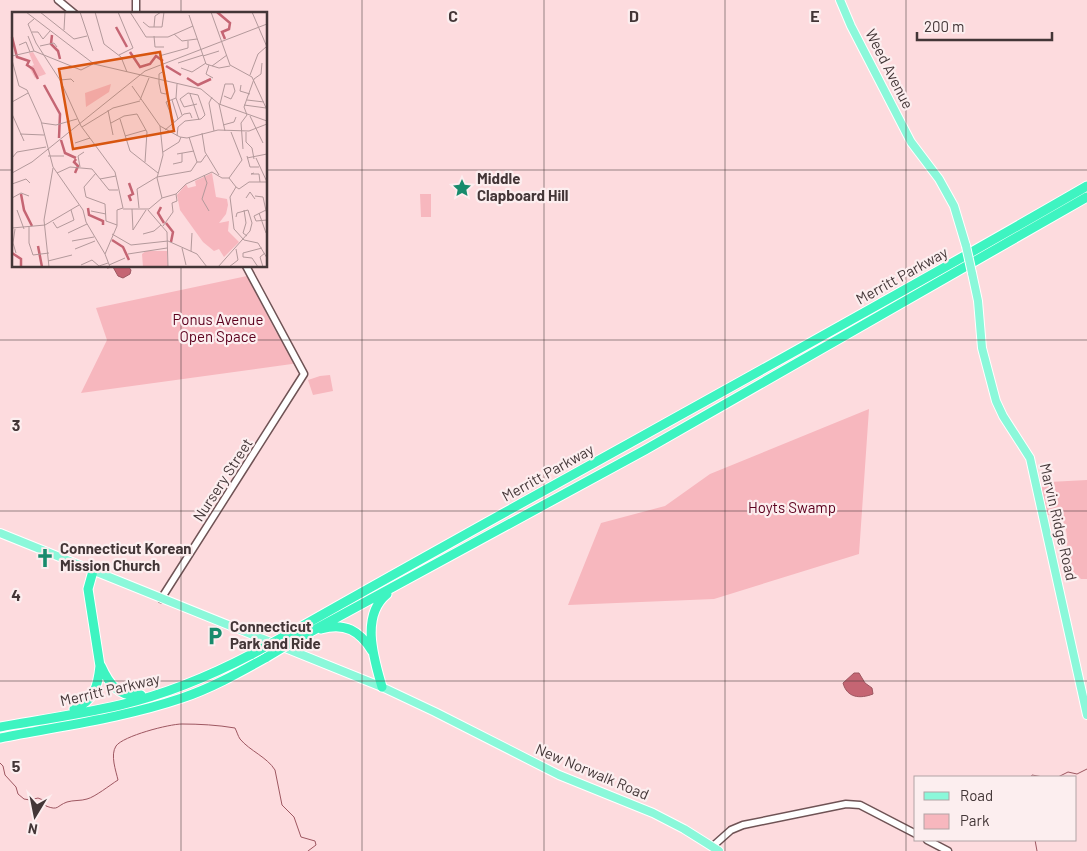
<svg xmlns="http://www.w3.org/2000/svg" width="1087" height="851" viewBox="0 0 1087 851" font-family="Barlow,sans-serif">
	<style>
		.green { fill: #f7b7be }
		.water { fill: #c56573; stroke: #9e5761 }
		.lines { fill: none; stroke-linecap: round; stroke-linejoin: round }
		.stream { stroke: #9e5761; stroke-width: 1 }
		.minor-casing { stroke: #6f5355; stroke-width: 9 }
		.major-casing { stroke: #fff; stroke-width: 10 }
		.highway-casing { stroke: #fff; stroke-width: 11 }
		.minor { stroke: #fff; stroke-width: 6 }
		.major { stroke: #8bf8da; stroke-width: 8 }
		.highway { stroke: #3ef4c1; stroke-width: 9 }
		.major-bridge-casing { stroke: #fff; stroke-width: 10; stroke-linecap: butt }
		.highway-bridge-casing { stroke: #fff; stroke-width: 11; stroke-linecap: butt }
		.major-bridge { stroke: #8bf8da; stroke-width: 8 }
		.highway-bridge { stroke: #3ef4c1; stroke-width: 9 }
		.grid { fill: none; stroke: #433637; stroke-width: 1; stroke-opacity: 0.55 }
		.labels { text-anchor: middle; stroke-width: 4.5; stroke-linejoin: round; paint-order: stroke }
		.street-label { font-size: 15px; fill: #433637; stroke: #fceeef }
		.poi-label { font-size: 15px; font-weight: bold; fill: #433637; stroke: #fceeef; text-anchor: start }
		.park-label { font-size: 15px; fill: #5c001e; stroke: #fceeef }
		.inset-river { fill: none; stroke: #c56573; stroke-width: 2.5 }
		.inset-road { fill: none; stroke: #b3999b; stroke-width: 1 }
		.view { fill: #d85610; fill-opacity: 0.15; stroke: #d85610; stroke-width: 2.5 }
		.inset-edge { fill: none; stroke: #433637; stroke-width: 2.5 }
		.grid-label { font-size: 16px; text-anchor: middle; font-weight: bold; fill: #433637; stroke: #fceeef; stroke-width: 4.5; stroke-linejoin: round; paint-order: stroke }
	</style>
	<rect width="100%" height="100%" fill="#fddbde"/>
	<path class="green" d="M420,194H431V217H421Z
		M247,276L276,332L299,363L81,393L107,340L96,308Z
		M330,375L333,391L313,395L308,380L320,376Z
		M869,409L859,554L714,599L568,605L601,523L665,506L710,474Z
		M1087,480V579H1081C1078,576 1072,571 1070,567C1063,551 1073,532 1059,515H1047L1041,488L1049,482Z"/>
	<path class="water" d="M105,266H128L131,270L130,274L123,278L118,276L113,267L107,268Z
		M854,673H859L865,683L872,688L873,694C860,699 847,698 843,683Z"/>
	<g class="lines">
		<path class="stream" d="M0,763L3,766L5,775L16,787L18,794L24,799L30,800L38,798L43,800L46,806C59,811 56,806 67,802C73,800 81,801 87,799C95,797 110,785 118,780C116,771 110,755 116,746C123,736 169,724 182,724C199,724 218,725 235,728C237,732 238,736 240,739C250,751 267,757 275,770L282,805L294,817L301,837L315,841L316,845L308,851
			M1031,777L1032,775L1043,777
			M1049,777H1052
			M1058,777L1068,772L1077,774L1087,769
			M1035,840L1037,851"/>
		<g class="minor-casing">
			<path id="minor" d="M58,0L75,14
				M136,0V14
				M161,599L304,374L246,266
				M927,840L948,851
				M713,846L731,830L743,825L846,804L860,805L916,834"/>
		</g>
		<g class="major-casing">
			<path id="major" d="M840,0L851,26L911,142L939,179L954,206L966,246
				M972,273L978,301L982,348L996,401L1003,416L1030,458L1087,715
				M0,533L382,687L435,712L559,775L653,813L684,829L719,851"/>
		</g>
		<g class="highway-casing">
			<path id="highway" d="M321,629C345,622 360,631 372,651
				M283,637C550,485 821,340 1087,186
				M292,642L645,450L1087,197
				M101,666C109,684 119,698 141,695
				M382,687C374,659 360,616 387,594
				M74,709C94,701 98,686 100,666L88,589L93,571
				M0,727C40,720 81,714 120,705C167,694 210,676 252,654
				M0,738C60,726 123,718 182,698C212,688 240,672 267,657"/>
		</g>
		<use href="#minor" class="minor"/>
		<use href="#major" class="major"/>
		<use href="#highway" class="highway"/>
		<g class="major-bridge-casing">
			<path id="major-bridge" d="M966,246L972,273"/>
		</g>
		<g class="highway-bridge-casing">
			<path id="highway-bridge" d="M252,654L283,637
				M267,657L292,642"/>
		</g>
		<use href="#major-bridge" class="major-bridge"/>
		<use href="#highway-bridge" class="highway-bridge"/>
	</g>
	<path class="grid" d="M181,0V14M362,0V851M544,0V851M725,0V851M906,0V851M0,170H14M266,170H1087M181,266V851M0,340H1087M0,511H1087M0,681H1087"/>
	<defs>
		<g id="sight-bare" transform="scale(1.5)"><path d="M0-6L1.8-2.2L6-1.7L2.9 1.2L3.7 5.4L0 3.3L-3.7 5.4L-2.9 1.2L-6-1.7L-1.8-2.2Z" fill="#178b6c" stroke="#fceeef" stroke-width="2.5" paint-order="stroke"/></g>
		<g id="church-bare" transform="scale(1.5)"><path d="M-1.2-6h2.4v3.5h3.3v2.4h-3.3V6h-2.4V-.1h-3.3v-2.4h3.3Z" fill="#178b6c" stroke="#fceeef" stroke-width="2.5" paint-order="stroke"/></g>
		<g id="parking-bare" transform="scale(1.5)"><path d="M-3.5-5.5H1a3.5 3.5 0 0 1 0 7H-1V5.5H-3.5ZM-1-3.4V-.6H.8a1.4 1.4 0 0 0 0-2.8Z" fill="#178b6c" stroke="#fceeef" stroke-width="2.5" paint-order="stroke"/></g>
	</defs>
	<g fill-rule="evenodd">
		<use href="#sight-bare" x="462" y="188"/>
		<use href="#church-bare" x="45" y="558"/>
		<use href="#parking-bare" x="215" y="636"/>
	</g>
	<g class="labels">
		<g class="street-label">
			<text transform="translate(889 69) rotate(63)" y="5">Weed Avenue</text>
			<text transform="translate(902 276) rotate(-29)" y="5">Merritt Parkway</text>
			<text transform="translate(548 473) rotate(-29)" y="5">Merritt Parkway</text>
			<text transform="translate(223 480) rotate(-57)" y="5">Nursery Street</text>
			<text transform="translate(1058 522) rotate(77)" y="5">Marvin Ridge Road</text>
			<text transform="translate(110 690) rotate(-13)" y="5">Merritt Parkway</text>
			<text transform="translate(592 772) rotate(23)" y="5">New Norwalk Road</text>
		</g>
		<g class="poi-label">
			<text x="477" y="184">Middle<tspan x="477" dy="17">Clapboard Hill</tspan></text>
			<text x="60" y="554">Connecticut Korean<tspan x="60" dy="17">Mission Church</tspan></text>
			<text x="230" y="632">Connecticut<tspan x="230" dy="17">Park and Ride</tspan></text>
		</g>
		<g class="park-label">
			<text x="218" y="325">Ponus Avenue<tspan x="218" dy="17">Open Space</tspan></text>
			<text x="792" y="513">Hoyts Swamp</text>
		</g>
	</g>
	<g transform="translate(12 12)">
		<rect width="255" height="255" fill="#fddbde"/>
		<path d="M21,40L34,62L23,66L17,55L22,53L17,41ZM99,72L97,80L74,95L73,81ZM200,161L204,185L215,187L216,193L214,202L207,211L217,209L216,219L227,230L212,245L207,237L202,239L191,230L168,198L165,183L174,172L176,176L184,174L183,169ZM134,239H155L156,255H131L130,242Z" fill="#f7b7be"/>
		<path class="inset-river" d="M205,0L218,11L217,17L210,20L213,27M104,15L115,35M40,23L39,32L46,39L48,47M0,25L5,45L17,49L15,53L21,57L26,67M118,40L128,55L138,52L144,44L151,49M154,54L169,63M175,66L186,73L199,67M32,73L48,102L47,126M49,128L53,141L64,146M63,161L66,154L62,150L64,147M117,171L121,182L117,184L119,189M9,182L12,198L20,214M149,195L146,201L152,211M76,196L77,203L91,209V213M154,211L161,220L159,230M100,228L111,235L117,248M26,234L30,255M0,241L9,247V254"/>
		<path class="inset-road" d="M14,0L82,52L189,77L207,92L255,109M28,0L62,27L75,24M68,0L81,39M83,0L92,32L109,45L115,60M106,0L121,36L107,43M118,0L134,25H156L181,14M199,0L218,53L240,65L255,98M240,0L255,35M177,3L194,52L207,56L218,54M22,7L16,12L24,31L48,68L69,114L103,160L111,196L105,198V214L93,242L98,255M131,10L137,15H150L152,0M142,15L143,4L149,0M52,18L53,0M20,20H26L31,27L38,19M162,22L170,29L185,27M16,24L22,39M142,24L143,35H152M7,33L14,30L18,40M28,34L42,31L45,35M0,44L22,39L69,58L81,52M147,44L176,36V29M191,44L207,39M0,48L7,74L15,78L29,109L41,155L71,198L74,210L93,242M166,51L191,43M197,53L194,62L201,66M200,54L215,43M169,56L180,60L194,51M152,59L147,62V71L149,81L154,82M238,63L246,42L254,35M242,67L249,62L250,51M48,68L59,67L62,70M229,73L228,79L238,82M120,74L148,114L168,125L175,126L206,118L237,119L255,112M178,82L187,108M200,85L197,91L202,119M164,86L170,103M168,87L172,95L185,92M128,88L137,66M160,88L166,107M235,88L252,90M0,90L16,81M207,92L213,119M208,92L213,72H221L223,79L219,87L212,84M232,93L254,96M96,98L101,123M0,102L12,129M238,104L251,131M108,107L118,139L146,161M162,110L154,90L164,86L165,72M30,111L44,113L65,107M99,111L112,104L125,102L135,120L133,150M211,113L222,110L224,105M148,114L151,143L145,166L150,186M70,115L101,96L128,89M153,118L172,102L178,101L180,106M234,120V130L240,136L242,147M190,121L193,140L207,163M8,122L32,123M113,124L134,118M165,124L166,115L173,109L189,107L193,103L186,83L176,81L168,87M177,125L185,150H189L194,143M63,131L78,126M231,137L229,111L235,103L232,95L242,67M151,140L167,130L169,125M165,142L182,139M36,144H52M235,144L238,155H247M0,146L5,140L34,135M235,146L255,142M244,146L255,170M161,152L170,150V141M68,155L66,144L72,140M0,161L20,150L133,59L255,12M45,161L58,155L80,157L97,178H106M84,161L72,175L74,185L93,192L94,209L105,213M242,161L239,162H247L248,170M192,163L195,171L190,187L197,199M217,166L230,148L219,120M88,167L104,164M0,172L14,167L18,171M224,175L218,185L222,217L232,228L246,231L255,246M224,175L227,177L237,170H255M243,184L251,185L255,203M0,186L9,181L17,184M234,186L238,180L243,187M127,196L125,177L145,165L179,159L185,150M111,197H137L150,186L164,182L174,172L200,160L210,166H217L224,175M120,197L121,218L134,198M5,198L12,217M136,198L155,220L156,255M232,198L234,211L231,221L235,224M254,198L242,204L244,209L255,208M79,199L94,202M247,201L254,221M41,210L45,216L62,208L59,198M151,214L161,200L160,191L165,189L164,182M17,215V231L21,243L37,241M0,216L33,213L67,193M3,217L1,231L4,241M56,221L75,212M100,222L119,233L156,229L185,242L195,255M131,222L142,219L149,213M60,229L82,225M170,236L174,253M63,237L83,229M179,239L180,221M116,242L155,236M36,249L60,243M69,253L80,248L87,254L96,251M97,253L113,246M37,255L32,208L41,156M206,255L238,219L240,211L236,198L225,201L224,205M217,255L226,248L224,237M246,255L240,246L231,245V241L250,236M251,255L248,245L253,241"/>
		<path class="view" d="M148,40L162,119L61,137L47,57Z"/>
		<rect width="255" height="255" class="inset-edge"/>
	</g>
	<g class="grid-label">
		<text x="453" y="22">C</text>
		<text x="634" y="22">D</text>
		<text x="815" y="22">E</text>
		<text x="16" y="431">3</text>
		<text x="16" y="601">4</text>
		<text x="16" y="772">5</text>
	</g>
	<rect x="914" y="776" width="162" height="65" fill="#fceeef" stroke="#b2a4a5"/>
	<rect x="924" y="792" width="25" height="8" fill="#8bf8da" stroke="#b2a4a5"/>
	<text x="960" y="801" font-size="15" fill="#433637">Road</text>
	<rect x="924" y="814" width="25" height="15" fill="#f7b7be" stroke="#b2a4a5"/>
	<text x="960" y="826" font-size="15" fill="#433637">Park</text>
	<g transform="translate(35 816) rotate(190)" stroke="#fceeef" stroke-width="4" paint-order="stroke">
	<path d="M0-4L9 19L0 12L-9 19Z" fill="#433637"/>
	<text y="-8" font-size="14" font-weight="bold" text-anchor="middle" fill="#433637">N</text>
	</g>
	<path d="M917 32v8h135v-8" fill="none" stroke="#433637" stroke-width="2.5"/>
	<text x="924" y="32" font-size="15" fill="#433637" stroke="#fceeef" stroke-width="4" paint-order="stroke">200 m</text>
</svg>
